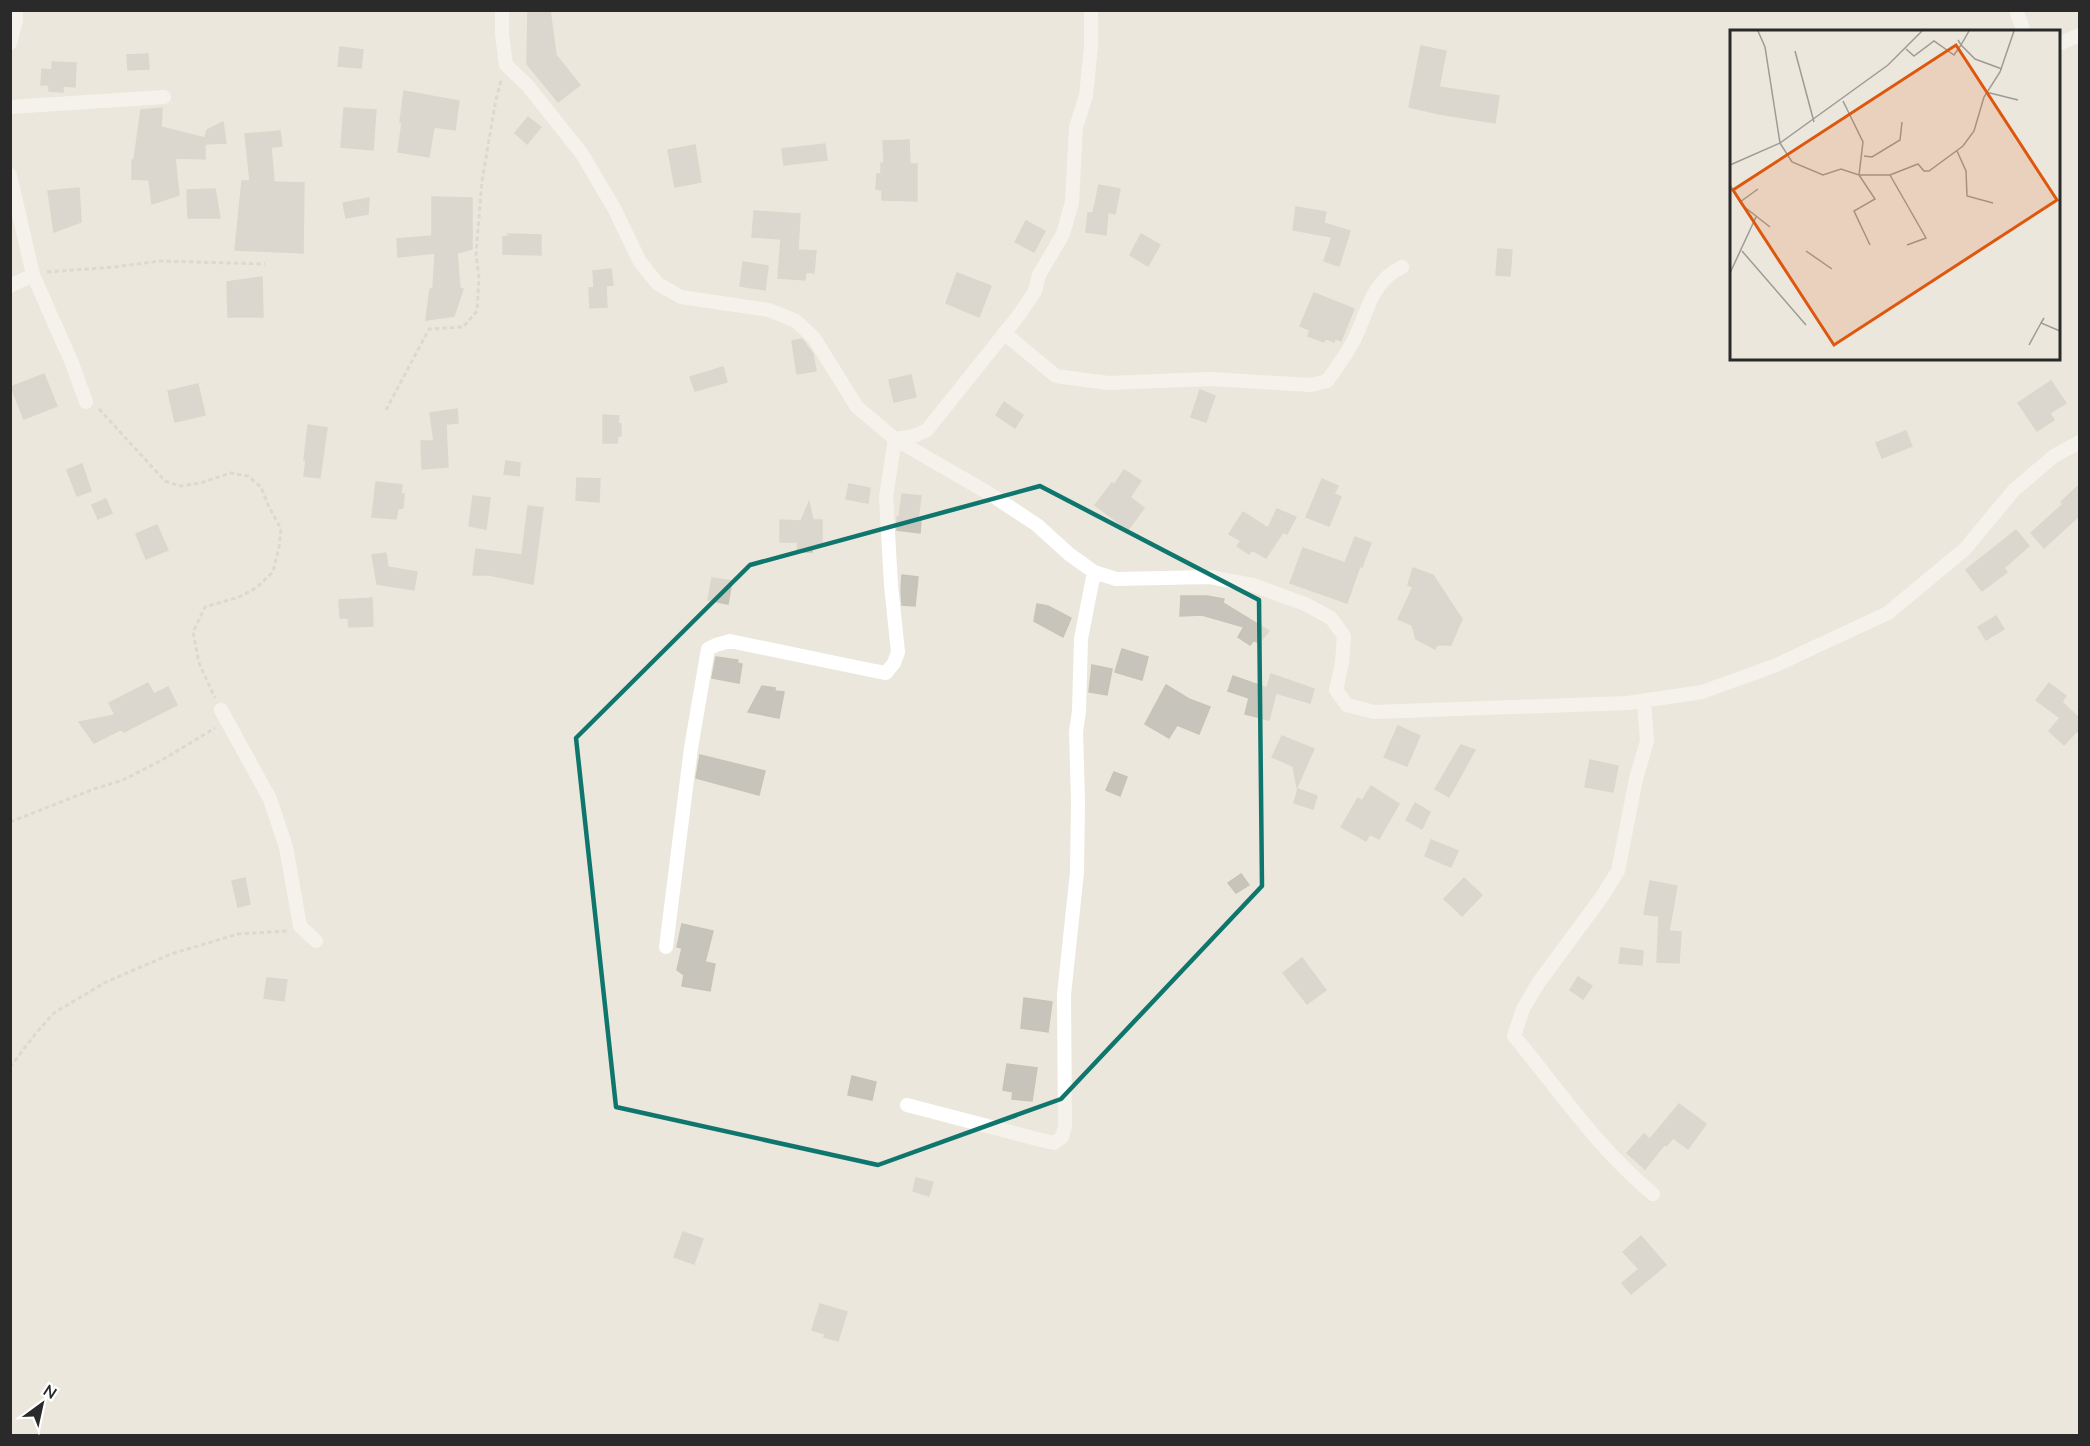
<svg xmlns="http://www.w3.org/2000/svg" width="2090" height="1446" viewBox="0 0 2090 1446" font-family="'Nunito Sans',sans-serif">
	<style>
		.building { fill: #c7c4bc; stroke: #c7c4b6; stroke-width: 1.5 }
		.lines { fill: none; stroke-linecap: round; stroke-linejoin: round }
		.path { stroke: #c8c8c8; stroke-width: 3; stroke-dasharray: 4.5 3; stroke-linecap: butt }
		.minor { stroke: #fff; stroke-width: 14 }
		.marked { fill: none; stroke: #0f766e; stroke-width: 4.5; stroke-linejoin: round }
		.inset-road { fill: none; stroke: #9e9b95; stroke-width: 1.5 }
		.view { fill: #de570e; fill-opacity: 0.15; stroke: #de570e; stroke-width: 3 }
		.inset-edge { fill: none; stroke: #2a2a2a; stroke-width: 3 }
	</style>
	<rect width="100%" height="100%" fill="#ece7dc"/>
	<path class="building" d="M528,10H550L556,55L580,85L558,102L527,64Z
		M1421,46L1446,51L1439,87L1499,96L1495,123L1439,114L1409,107Z
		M340,47L363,50L361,68L338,66Z
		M148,54L149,69L128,70L127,55Z
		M52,62L76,63L75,87L63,86V92L49,91V85H41L42,69L52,70Z
		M404,91L459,101L455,130L434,127L429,157L398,152L402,123L400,122Z
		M162,108L161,127L205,138L207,130L223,122L226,143L205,144V159L175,158L179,195L152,204L149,180L132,179V160H134L141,110Z
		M344,108L376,110L373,150L341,147Z
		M528,117L541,127L527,144L515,133Z
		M280,131L282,146L271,147L274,182L304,183L303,253L235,250L242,181H250L245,134Z
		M909,140L910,164H917V201L882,200V190L876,189L877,174H881V163H884L883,141Z
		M825,144L827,160L784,165L782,149Z
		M695,145L701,182L675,187L668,150Z
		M1099,185L1120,189L1115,214L1108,212L1106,235L1086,232L1088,213H1093Z
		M79,188L81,222L54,232L48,191Z
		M215,189L220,218H188L187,190Z
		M432,197L472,198V249L457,253L460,289H463L454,316L426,320L430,289H433L435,253L398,257L397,239L432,236Z
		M369,198L368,214L346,218L343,203Z
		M1296,207L1326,212L1324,223L1350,231L1339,266L1324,261L1332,237L1293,230Z
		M754,211L800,214L798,250L816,251L814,273L806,272L805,280L778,278L781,239L752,237Z
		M1026,221L1045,231L1034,252L1015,242Z
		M508,234L541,235V255L503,254V237L509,236Z
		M1141,234L1160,245L1148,266L1130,255Z
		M1498,249L1512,250L1510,276L1496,275Z
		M743,262L768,266L765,290L740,286Z
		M611,269L613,285L594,287L593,271Z
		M957,273L991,286L979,317L946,303Z
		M262,277L263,317H228L227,282Z
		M606,287L607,307L590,308L589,288Z
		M1314,293L1354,309L1341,341L1335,338L1334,342L1325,338L1324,342L1308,336L1310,330L1300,326Z
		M802,339L813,354L816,371L797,374L792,341Z
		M723,367L727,382L695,391L690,377Z
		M44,374L57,406L24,419L11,387Z
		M911,375L916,397L894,402L889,380Z
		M2051,381L2066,403L2050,413L2054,420L2037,431L2018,403Z
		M198,384L205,415L175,422L168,391Z
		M1200,390L1215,396L1206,422L1191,417Z
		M1004,402L1023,415L1015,428L996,415Z
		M457,409L458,423L446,424L448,467L422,469L421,441H434L430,413Z
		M603,415L619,416L618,423L621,424V436H618L617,443H603Z
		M308,425L327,428L320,478L304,476L306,460H304Z
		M1906,431L1912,446L1882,458L1876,443Z
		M506,461L520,463L519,476L504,474Z
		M82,464L91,491L77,496L67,470Z
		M1124,470L1141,481L1130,497L1144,508L1128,530L1095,505L1112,483L1114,485Z
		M577,478L600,479L599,502L576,500Z
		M1322,479L1338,486L1334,494L1341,497L1329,526L1306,517Z
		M376,482L402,485L401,494H404L403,508L398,509L396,519L372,517Z
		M849,484L870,488L868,503L846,499Z
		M2079,485V516L2044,548L2031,533L2063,504L2061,502Z
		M902,494L921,496L918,519H921L920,533L897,530V517H899Z
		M473,496L490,498L486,529L469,526Z
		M106,499L112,513L98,519L92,505Z
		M809,502L813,520H822V545H812V552H797L798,542H780V520L801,521Z
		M528,506L543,508L533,584L489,575H473L476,549L522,555Z
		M1277,509L1296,517L1287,534L1283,532L1266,558L1252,550L1249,554L1237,546L1241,541L1229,534L1243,512L1268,528Z
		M157,525L168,550L146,559L136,534Z
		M2016,530L2029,546L2004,568L2007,572L1982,591L1966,570Z
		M1355,537L1371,543L1362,567L1360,566L1347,603L1290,583L1303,548L1345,563Z
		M386,553L388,567L417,572L414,590L377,584L372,555Z
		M1413,568L1433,575L1462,619L1451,645H1437L1435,649L1416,639L1412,625L1398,619L1413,587L1408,585Z
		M902,575L918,577L915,606L902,605L901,590Z
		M712,578L732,581L728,604L708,600Z
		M1181,596H1207L1224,599L1223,603L1269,631L1259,643L1254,640L1250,645L1238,637L1244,627L1202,615L1180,616Z
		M372,598L373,626L349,627L348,618H340L339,600Z
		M1037,604L1048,606L1071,618L1063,637L1034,621Z
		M1996,616L2004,629L1986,640L1978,627Z
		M1122,649L1148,657L1142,680L1115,672Z
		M716,657L738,660L737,663L742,664L739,683L712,678Z
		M1092,665L1112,669L1107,695L1089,692Z
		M1271,674L1314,689L1310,703L1276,693L1269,720L1245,714L1249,698L1228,691L1233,676L1267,688Z
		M148,683L154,694L168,687L177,705L124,732L122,729L94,743L79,722L115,715L109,703Z
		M2049,683L2066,696L2062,702L2079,718V733L2077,731L2064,745L2049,731L2060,718L2036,700Z
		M1166,685L1189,699L1210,707L1199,734L1177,725L1169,738L1145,724Z
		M762,686L775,688V691L784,692L779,718L748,712Z
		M1398,726L1420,736L1407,766L1384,757Z
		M1282,736L1314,749L1297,787L1293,766L1272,757Z
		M1461,745L1475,750L1449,797L1435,789Z
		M700,755L765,771L759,795L696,778Z
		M1590,760L1618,766L1613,792L1585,787Z
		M1114,772L1127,777L1120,796L1106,790Z
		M1371,786L1399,804L1379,839L1370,834L1366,841L1341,827L1358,798L1362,801Z
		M1298,789L1317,796L1313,809L1294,803Z
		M1415,803L1430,812L1422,829L1406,820Z
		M1431,840L1458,851L1451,867L1425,856Z
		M1241,874L1249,885L1236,893L1228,883Z
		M245,878L250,904L238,907L232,881Z
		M1464,878L1482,895L1462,916L1444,899Z
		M1650,881L1677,886L1669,931L1681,932L1679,963L1657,962L1659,916L1644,914Z
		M682,924L713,931L705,962L715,964L710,991L682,986L684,975L677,970L682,948L677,947Z
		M1621,948L1643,951L1642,965L1619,963Z
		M1302,958L1326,990L1307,1004L1283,973Z
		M1578,977L1592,986L1583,999L1570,990Z
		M267,978L287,980L284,1001L264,998Z
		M1024,998L1052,1002L1048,1032L1021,1028Z
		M1007,1064L1037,1068L1032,1101L1012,1099L1013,1092L1003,1090Z
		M852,1076L876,1082L872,1100L848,1095Z
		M1679,1104L1706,1124L1688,1149L1673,1138L1667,1145L1665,1144L1645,1169L1627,1153L1644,1134L1650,1139Z
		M916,1178L933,1182L929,1196L913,1191Z
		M683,1232L703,1239L694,1264L674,1257Z
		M1641,1236L1666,1265L1631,1294L1622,1283L1639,1269L1623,1252Z
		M820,1304L847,1312L838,1341L824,1337L825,1334L812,1330Z"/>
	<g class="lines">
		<path class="path" d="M47,272L115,267L160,261L265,264
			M99,409L165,481L180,486L201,483L230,473L248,476L261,487L269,507L281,529L279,547L273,572L256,588L239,597L205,607L193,632L199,663L215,698
			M386,410L429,329L463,327L477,311L479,278L476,254L482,181L496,99L501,81
			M10,822L94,789L123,780L162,760L215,728
			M10,1067L36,1033L54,1013L106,982L171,954L238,934L288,931"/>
		<path class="minor" d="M502,10V34L506,65L528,86L582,154L614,208L640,262L658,284L681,297L769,310L796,321L814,338L857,407L895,439L990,494L1037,525L1069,554L1094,572L1116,579L1210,577L1253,585L1305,604L1331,618L1344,636L1342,663L1336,690L1347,705L1374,712L1628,703L1702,692L1774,666L1888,613L1965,549L2014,490L2054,456L2080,442
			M2016,10L2024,32
			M10,43L16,21V10
			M2058,44L2080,35
			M10,107L164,97
			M10,175L33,275L72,363L86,402
			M10,286L33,275
			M1004,333L1056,376L1108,383L1210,379L1311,385L1327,381C1336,369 1345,356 1353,342C1368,313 1370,282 1402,267
			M1644,701L1647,741L1636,779L1618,871L1601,898L1539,982L1523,1009L1514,1036C1559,1090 1598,1149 1653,1194
			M221,710L270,799L286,847L300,926L316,941
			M666,947L691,748L708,649L716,645L730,641L870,670L886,673L894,663L898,652L891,585L886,497L895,439L914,436L927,430L1019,315L1035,291L1039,275L1063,234L1072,202L1076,127L1086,96L1091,46V10
			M907,1105L1033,1138L1054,1143L1062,1137L1065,1126L1064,995L1077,872L1078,800L1076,732L1079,711L1081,639L1094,572"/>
	</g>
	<path d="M0 0H2090V1446H0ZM1040,486L1259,600L1262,886L1061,1099L878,1165L616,1107L576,738L750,565Z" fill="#ece7dc" fill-opacity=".55" fill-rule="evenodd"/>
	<path class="marked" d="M1040,486L1259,600L1262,886L1061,1099L878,1165L616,1107L576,738L750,565Z"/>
	<g transform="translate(1730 30)">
		<rect width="330" height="330" fill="#ece7dc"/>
		<path class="inset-road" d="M28,1L35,17L50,113L158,35L192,1M228,10L231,15L239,1M176,19L184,26L204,11L224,25L231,15L245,29L272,39M65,21L84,92M256,62L288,70M113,71L133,112L129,145L145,169L124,181L140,215M227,121L236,141L237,166L263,173M134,126L142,127L170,110L172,92M0,135L50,113L62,132L93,145L111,139L129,145H160L188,134L194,141H199L233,116L244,101L254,67L270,42L284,1M160,145L196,208L177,215M0,155L12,175L40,197M10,172L28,159M12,221L76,295M76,221L102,239M0,243L26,187M314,288L311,293L330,301M299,315L311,293"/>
		<path class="view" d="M226,15L327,170L104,315L3,160Z"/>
		<rect width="330" height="330" class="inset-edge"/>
	</g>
	<rect width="2090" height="1446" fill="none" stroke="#2a2a2a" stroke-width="24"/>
	<g transform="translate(42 1404) rotate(33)" stroke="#ffffff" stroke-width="4.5" paint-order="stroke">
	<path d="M0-4.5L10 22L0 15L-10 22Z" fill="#2a2a2a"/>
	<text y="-9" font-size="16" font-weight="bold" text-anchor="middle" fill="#2a2a2a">N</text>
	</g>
</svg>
